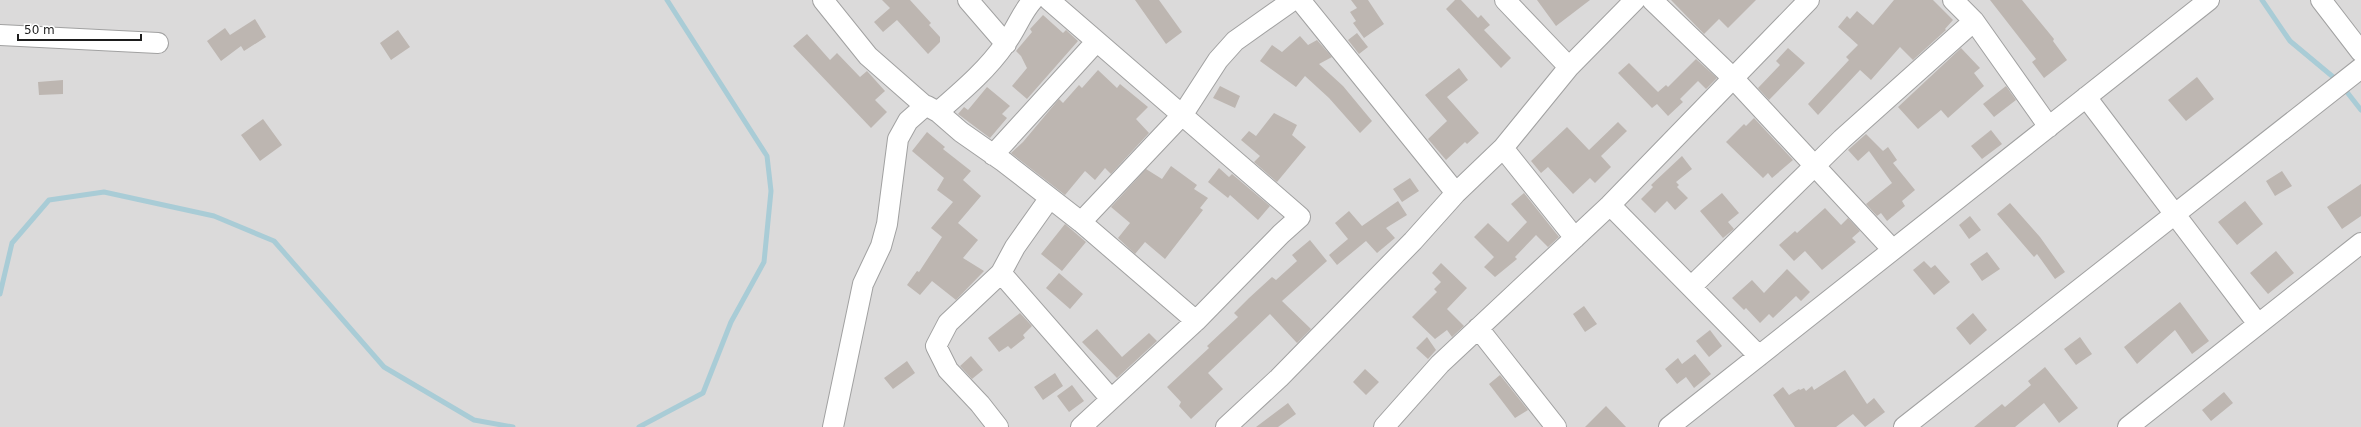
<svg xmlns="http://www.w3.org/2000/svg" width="2361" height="427" viewBox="0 0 2361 427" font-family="'DejaVu Sans',sans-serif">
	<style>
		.residential { fill: #dbdada }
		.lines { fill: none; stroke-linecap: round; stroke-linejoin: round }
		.stream { stroke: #a9ccd6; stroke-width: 5 }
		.building { fill: #bdb6b1 }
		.minor-casing { stroke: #a1a1a1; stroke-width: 22 }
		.minor { stroke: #fff; stroke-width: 20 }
	</style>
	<rect width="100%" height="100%" fill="#edeae4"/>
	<path class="residential" d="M0,0H2361V427H0Z"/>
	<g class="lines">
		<path class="stream" d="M2262,0L2290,41L2338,81
			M2343,87L2361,110
			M0,294L12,243L49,200L104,192L214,216L274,241L384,367L474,420L513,427
			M639,427L703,393L731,322L764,262L771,191L767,156L667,0"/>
	</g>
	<path class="building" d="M882,0H910L931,23L929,25L940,37V42L928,54L897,20L883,32L874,22L890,8Z
		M1135,0H1159L1182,32L1166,44Z
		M1351,0H1368L1384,24L1364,38L1353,23L1356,21L1350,12L1357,8Z
		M1455,0H1461L1478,18L1481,15L1490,25L1484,30L1511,58L1501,68L1446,9Z
		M1537,0H1590L1556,26Z
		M1671,0H1756L1728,28L1719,19L1704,34Z
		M1894,0H1933L1953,20L1945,29L1946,30L1913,60L1900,47L1871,80L1860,70L1818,115L1808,104L1849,60L1846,57L1858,45L1838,27L1847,16L1850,19L1857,11L1873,25Z
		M1990,0H2022L2054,39L2053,41L2067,60L2044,78L2032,62L2036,59Z
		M1043,15L1063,33L1066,30L1078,41L1027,99L1012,86L1027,68L1021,56L1016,51L1032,32L1030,29Z
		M255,19L266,37L244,51L241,46L221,61L207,41L225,28L230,35Z
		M398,30L410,47L391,60L380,43Z
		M1357,33L1368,47L1359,54L1348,40Z
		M807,34L830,60L837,53L860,77L867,71L885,91L875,100L887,112L871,128L793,46Z
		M1300,36L1308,45L1317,40L1332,57L1319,64L1343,86L1372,121L1360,133L1329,98L1305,76L1296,87L1260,61L1272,45L1282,52Z
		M1788,48L1805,63L1769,100L1758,88L1780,65L1776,61Z
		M1961,48L1980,68L1974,73L1984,86L1948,118L1941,110L1918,129L1898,107Z
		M1696,59L1717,78L1706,89L1698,81L1680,99L1683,102L1668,116L1657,104L1652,108L1618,73L1629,63L1658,92L1666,85L1668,87Z
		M1459,68L1468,80L1447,97L1479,133L1467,144L1465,142L1446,160L1428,139L1447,121L1425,95Z
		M1098,70L1117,88L1120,84L1148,107L1136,119L1149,133L1111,174L1105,168L1095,180L1085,171L1065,195L1011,153L1023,142L1059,99L1063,103L1079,85L1082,88Z
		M2197,77L2214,99L2186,121L2168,100Z
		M63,80V94L39,95L38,82Z
		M1220,86L1240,96L1235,108L1213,98Z
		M2006,86L2016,100L1994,117L1983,104Z
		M987,87L1010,106L1002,114L1007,118L990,138L958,114L964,107L968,110Z
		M1274,113L1297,125L1292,135L1306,147L1277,182L1254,162L1260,156L1241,140L1249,131L1256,136Z
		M1754,118L1793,160L1772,178L1768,173L1763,178L1726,142L1744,124L1746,126Z
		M263,119L282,145L260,161L241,135Z
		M1618,122L1627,131L1601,156L1611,167L1595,183L1590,178L1573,194L1548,167L1541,173L1531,161L1567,127L1589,150Z
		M1991,130L2002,144L1982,159L1971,146Z
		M927,132L945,147L943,149L971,171L963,180L981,196L958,223L978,240L963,258L984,271L956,300L932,281L920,295L907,285L917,271L919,272L942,237L931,228L953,202L937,190L944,178L912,151Z
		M1866,134L1883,151L1888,147L1897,160L1893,163L1915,190L1902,201L1905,206L1887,221L1881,213L1877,216L1866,204L1892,183L1869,151L1858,161L1848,150Z
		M1682,156L1692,169L1676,182L1679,185L1677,187L1688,198L1675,210L1667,201L1655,213L1641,199L1653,187L1651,185Z
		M1171,166L1197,185L1194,189L1208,198L1200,208L1203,210L1165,259L1145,242L1135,254L1118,238L1130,223L1111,207L1146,169L1162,179Z
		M1219,168L1229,177L1232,174L1270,206L1258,220L1230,195L1228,198L1208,182Z
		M2282,171L2292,186L2275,196L2266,181Z
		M1410,178L1419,191L1402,202L1393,189Z
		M2361,184V216L2342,229L2327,207Z
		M1524,193L1559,237L1548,247L1536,235L1515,257L1517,259L1495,277L1484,267L1494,257L1474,237L1488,223L1508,242L1527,222L1511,204Z
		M1722,193L1739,213L1728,222L1734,229L1723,238L1700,211Z
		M1398,201L1407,215L1386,228L1395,238L1377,253L1366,241L1337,265L1329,255L1348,239L1335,223L1349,211L1362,226Z
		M2245,201L2263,224L2237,245L2218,222Z
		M2010,203L2040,237L2065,272L2055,279L2037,254L2034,257L1997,214Z
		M1825,208L1841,225L1848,218L1860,231L1852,238L1856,242L1822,270L1805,251L1794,261L1779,245L1795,231L1797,233Z
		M1970,216L1981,230L1969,239L1959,225Z
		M1065,224L1086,242L1062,271L1041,254Z
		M1310,240L1327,261L1282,301L1311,329L1297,343L1270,314L1208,373L1223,389L1191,419L1179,406L1181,402L1167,387L1209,348L1207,346L1238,317L1234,313L1249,298L1272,277L1276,280L1297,261L1292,255Z
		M2276,251L2294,273L2268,294L2250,273Z
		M1987,252L2000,269L1982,281L1970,264Z
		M1924,261L1931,268L1935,265L1950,282L1934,295L1913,270Z
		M1441,263L1467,288L1447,309L1464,326L1452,337L1447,330L1435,339L1412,317L1437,292L1434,289L1441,282L1432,273Z
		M1787,269L1810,292L1801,301L1796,296L1773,318L1769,314L1760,323L1746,308L1744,310L1732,298L1752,280L1764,293Z
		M1059,273L1083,294L1070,309L1046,288Z
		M2180,302L2209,341L2192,354L2175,330L2137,364L2124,347Z
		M1584,306L1597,324L1585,332L1573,314Z
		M1020,313L1032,326L1023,335L1025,338L1011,349L1008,346L999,352L988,338Z
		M1973,313L1987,330L1970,345L1956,328Z
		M1097,329L1122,357L1149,333L1157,341L1117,378L1082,342Z
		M1710,330L1722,346L1709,357L1696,341Z
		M1427,337L1436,350L1428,359L1416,348Z
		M2080,337L2092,354L2076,365L2064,349Z
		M1695,354L1711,374L1694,388L1686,377L1677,384L1665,369L1678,358L1682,364Z
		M971,356L983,370L972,379L960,366Z
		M907,361L915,373L893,389L884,378Z
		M2045,367L2078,408L2059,423L2044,403L2015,427H1974L2002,404L2005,407L2031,385L2028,381Z
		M1365,369L1379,382L1366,395L1353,382Z
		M1845,370L1867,404L1874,398L1885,412L1865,427L1853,414L1836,427H1795L1773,395L1783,387L1789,395L1799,389L1800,390L1804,388L1806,391L1812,386L1814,390Z
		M1055,373L1063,386L1043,400L1034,387Z
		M1500,375L1528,410L1515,418L1489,384Z
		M1072,385L1084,401L1069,412L1057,396Z
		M2224,392L2233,403L2211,421L2202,410Z
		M1288,403L1296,414L1278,427H1256Z
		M1606,406L1626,427H1585Z"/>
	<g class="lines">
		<g class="minor-casing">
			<path id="minor" d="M823,0L868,56L925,106L908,121L898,139L887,224L881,246L863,284L833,427
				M968,0L1006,44
				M1049,0L1300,217L1281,234L1196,321L1081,427
				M1300,0L1456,193
				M1505,0L1569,67
				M1652,0L1733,78L1893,250
				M1953,0L1974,21L2049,127
				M2321,0L2361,52
				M0,35L158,43
				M2086,97L2258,324
				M927,106L938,112C962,91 987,70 1005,44C1016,30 1021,13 1033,0
				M938,112L961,132L1004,162L1081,222L1196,321
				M1503,148L1575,238
				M993,155L1096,42
				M1610,205L1759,356
				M1081,222L1183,114L1218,60L1235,41L1293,0
				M1001,273L1111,399
				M1691,287L1842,139L1974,21
				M1478,328L1556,427
				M998,427L980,404L948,370L936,346L948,323L1001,273L1015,247L1049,199
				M1226,427L1279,378L1413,241L1456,193L1503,148L1569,67L1635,0
				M1384,427L1440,364L1610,205L1809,0
				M1669,427L2209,0
				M1904,427L2361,68
				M2128,427L2361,243"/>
		</g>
		<use href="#minor" class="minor"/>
	</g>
	<path d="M18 34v6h123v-6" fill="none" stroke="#1d1d1d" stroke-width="2"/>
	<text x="24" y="34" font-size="12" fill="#1d1d1d" stroke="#ffffff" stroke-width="3" paint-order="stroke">50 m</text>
</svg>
